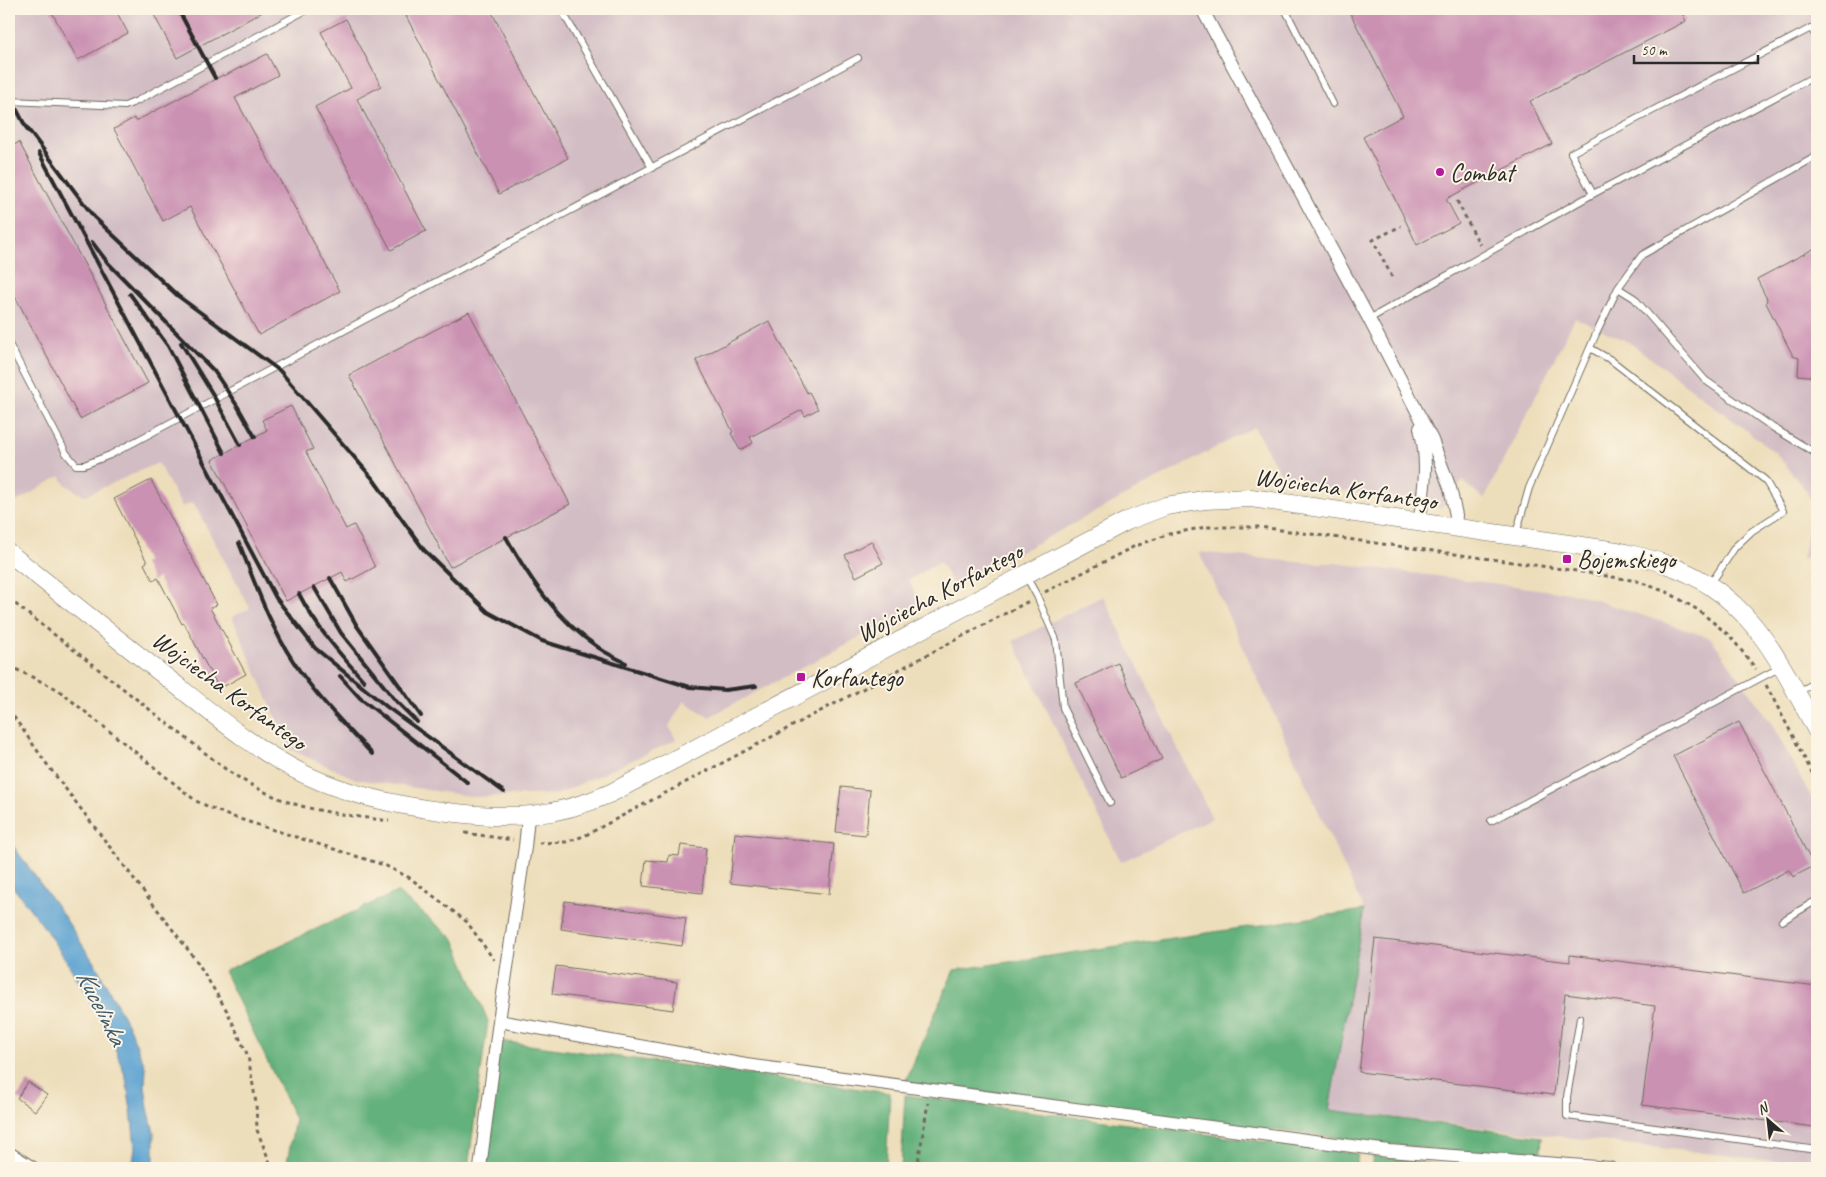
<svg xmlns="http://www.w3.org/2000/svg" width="1826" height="1177" viewBox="0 0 1826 1177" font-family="Caveat,sans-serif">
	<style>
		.industrial { fill: #d2bdc5 }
		.forest { fill: #63b17b; stroke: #476e53 }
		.water { fill: #5ba2d1; stroke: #43667e }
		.building { fill: #ca91b2 }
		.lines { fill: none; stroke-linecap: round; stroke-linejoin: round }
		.lane-casing { stroke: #6f6a5d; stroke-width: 8 }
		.street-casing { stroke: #6f6a5d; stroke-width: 14 }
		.secondary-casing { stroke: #6f6a5d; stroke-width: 19 }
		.path { stroke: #6f6a5d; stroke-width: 3; stroke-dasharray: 4 4; stroke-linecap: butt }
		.lane { stroke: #fff; stroke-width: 6 }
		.street { stroke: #fff; stroke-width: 12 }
		.secondary { stroke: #fff; stroke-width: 18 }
		.rail { stroke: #2b2b2b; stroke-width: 4 }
		.poi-dot { fill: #b5179e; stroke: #fcf5e5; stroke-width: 2 }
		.labels { text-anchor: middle; stroke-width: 4; stroke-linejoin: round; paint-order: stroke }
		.poi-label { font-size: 25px; fill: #2b2b2b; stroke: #fcf5e5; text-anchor: start }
		.street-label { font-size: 25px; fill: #2b2b2b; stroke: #fcf5e5 }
		.water-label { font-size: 26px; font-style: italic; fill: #3e5b6d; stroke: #fcf5e5 }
	</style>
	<rect width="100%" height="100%" fill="#fcf5e5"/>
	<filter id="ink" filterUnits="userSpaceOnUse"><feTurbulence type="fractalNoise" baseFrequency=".02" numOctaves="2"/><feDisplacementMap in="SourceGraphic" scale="10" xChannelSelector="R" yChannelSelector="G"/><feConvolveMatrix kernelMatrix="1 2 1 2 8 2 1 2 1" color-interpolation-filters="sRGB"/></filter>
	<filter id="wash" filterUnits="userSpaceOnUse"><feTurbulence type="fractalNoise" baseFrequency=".0096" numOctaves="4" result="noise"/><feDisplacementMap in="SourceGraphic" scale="20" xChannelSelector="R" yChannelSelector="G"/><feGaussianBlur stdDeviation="1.12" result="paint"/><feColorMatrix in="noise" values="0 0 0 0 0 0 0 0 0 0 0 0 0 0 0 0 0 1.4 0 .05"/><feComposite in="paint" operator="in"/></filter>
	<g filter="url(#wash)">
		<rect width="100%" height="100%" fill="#eddebb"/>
		<path class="industrial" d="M9,9H1817V552L1802,559L1814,506L1806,490L1775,452L1629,342L1575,318L1484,499L1463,481L1440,509L1426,502L1286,483L1254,427L955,587L940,562L909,580L920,605L709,717L684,701L669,726L676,740L558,794L475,797L356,779L287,748V743L232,617L250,608L193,502L182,507L158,463L84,496L65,484L60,476L9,506Z
			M1199,552L1306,563H1334L1577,594L1711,638L1771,723L1817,808V1166L1329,1110L1364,910Z
			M1103,596L1212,818L1121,862L1013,641Z"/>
		<path class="forest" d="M397,892L454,939L488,1021L468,1168H286L295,1119L224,971Z
			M1364,910L1329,1110L1542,1137L1540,1163L1367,1141L931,1090L906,1080L954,970Z
			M499,1041L890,1093L886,1168H484Z
			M905,1095L1358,1154L1356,1168H901Z
			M1373,1156L1467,1168H1371Z"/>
		<path class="water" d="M9,840L63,915L98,969L130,1029L146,1069L145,1086L148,1108L154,1133V1168H132L135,1147L131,1110L126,1078L111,1037L66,960L41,923L9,882Z"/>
		<g id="blocks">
			<path class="building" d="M50,9H115L128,33L78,60Z
				M165,9H268L177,58L154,15Z
				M420,9H490L568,158L499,194L406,16Z
				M1348,9H1680L1686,21L1530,101L1552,144L1446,199L1459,223L1417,245L1402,213L1363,137L1403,116Z
				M346,19L381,86L357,99L426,231L391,250L315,107L351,88L321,32Z
				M267,54L278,75L235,98L340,291L259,335L190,207L163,221L114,129L134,118L136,121L223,75L224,76Z
				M19,142L148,383L80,419L9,285V148Z
				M1817,247V377L1798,375L1799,358L1793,356L1766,303L1767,299L1757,279Z
				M469,312L570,504L450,567L349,375Z
				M769,321L807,393L809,392L818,409L805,416L802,410L750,437L753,443L740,450L731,433L733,432L696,360Z
				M291,406L313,449L306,452L346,529L354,525L375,567L347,582L342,572L286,601L212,460L267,430L262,420Z
				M151,480L217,605L210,608L246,674L219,689L184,623L182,624L158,578L153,581L144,564L147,562L114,499Z
				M871,541L883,563L856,577L845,555Z
				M1118,663L1162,759L1121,778L1076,683Z
				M1739,722L1814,866L1793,877L1789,870L1744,893L1673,756Z
				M841,787L870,790L866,835L836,832Z
				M735,833L834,844L829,894L730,883Z
				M681,845L706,848L702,893L643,886L646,860L668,862L669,855L679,856Z
				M565,901L686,918L682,946L561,929Z
				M1375,939L1570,962V955L1817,986V1107L1815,1127L1642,1105L1655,1006L1565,994L1554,1095L1359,1072Z
				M556,966L677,982L673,1010L552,994Z
				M28,1082L47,1095L35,1111L17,1098Z"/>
		</g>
	</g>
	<g filter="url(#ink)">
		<use href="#blocks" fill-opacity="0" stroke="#6f6a5d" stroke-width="1"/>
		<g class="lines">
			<g class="lane-casing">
				<path id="lane" d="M561,9L652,168
					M1285,9L1333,104
					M9,101L125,106L137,101L308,9
					M1593,194L1571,153L1811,28L1817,38
					M1618,288L1634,298L1705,380L1772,427L1817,454
					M1369,319L1593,194L1817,75
					M9,344L66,453L76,465H84L110,455L215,399L858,58
					M1590,348L1611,360L1765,480L1783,511L1752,531L1735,547L1710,585
					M1516,534L1529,488L1596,334L1618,288L1642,255L1817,156
					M1026,576L1037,596L1056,640L1063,708L1110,803
					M1798,692L1817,682
					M1491,821L1781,667
					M1782,921L1817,900
					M1580,1018L1567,1097V1116L1817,1150"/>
			</g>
			<g class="street-casing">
				<path id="street" d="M1202,9L1369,319L1432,440L1450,488L1456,515L1455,529
					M1419,524C1424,489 1429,463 1420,428
					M499,1021L746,1065L1389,1151L1610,1168
					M9,1153L33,1168
					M480,1168L499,1021L525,847L528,817"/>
			</g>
			<g class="secondary-casing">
				<path id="secondary" d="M9,553C62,595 116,638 170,680C213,714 256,751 306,775C351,796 399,806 448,812C509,820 555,818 611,793L1127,521L1166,506L1204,500L1251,498L1617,551C1633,555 1649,558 1665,564C1748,591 1779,660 1817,731"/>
			</g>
			<path class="path" d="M1457,201L1480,245
				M1392,277L1373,240L1401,226
				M1045,592L1133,547L1169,534L1206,527H1260L1570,570L1637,581L1669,593L1698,610L1730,636L1756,669
				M9,599L228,771C252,786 277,800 305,807C333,814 361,817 389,821
				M9,666L57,689L196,801L227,815L384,865L410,878L467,922L494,960
				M1766,685L1817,782
				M9,710L46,763L198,963L227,1011L248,1056L256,1103L257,1130L272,1168
				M465,833L513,840
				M539,843L566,842L584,836L1029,601
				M917,1168L928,1103"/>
			<use href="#lane" class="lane"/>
			<use href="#street" class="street"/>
			<use href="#secondary" class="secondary"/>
			<path class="rail" d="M178,9L215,78
				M9,95L28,131
				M24,124L94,217L178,296L280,371L373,479L424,550L488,612L542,641L690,687L725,690L756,686
				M39,153L276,598L315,648L387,707L504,792
				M92,242L108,263L214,371L238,407L255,437
				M130,294L168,346L224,453
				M181,343L212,393L240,445
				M506,537C531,581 557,620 599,648C607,654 617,658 626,663
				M239,543C255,583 269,624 293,661C315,695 344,724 372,754
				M330,578L357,626L421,716
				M314,587L341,633L396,701L417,722
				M299,594C316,627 339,653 364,681
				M340,676L360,698L468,783"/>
		</g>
	</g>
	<g class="poi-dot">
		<circle cx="1440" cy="172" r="5"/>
		<rect x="1562" y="554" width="10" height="10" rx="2.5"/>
		<rect x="796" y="672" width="10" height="10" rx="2.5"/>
	</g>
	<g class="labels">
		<g class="poi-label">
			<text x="1450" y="181">Combat</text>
			<text x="1577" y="568">Bojemskiego</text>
			<text x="811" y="686">Korfantego</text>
		</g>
		<g class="street-label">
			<text transform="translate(1346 488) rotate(8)" y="9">Wojciecha Korfantego</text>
			<text transform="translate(939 592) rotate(-28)" y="9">Wojciecha Korfantego</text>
			<text transform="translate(230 690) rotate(36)" y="9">Wojciecha Korfantego</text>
		</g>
		<g class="water-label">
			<text transform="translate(102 1007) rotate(63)" y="9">Kucelinka</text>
		</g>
	</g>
	<rect width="1826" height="1177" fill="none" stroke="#fcf5e5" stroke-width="30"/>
	<g transform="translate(1768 1120) rotate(332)" stroke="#fcf5e5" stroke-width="4" paint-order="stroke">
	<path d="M0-4L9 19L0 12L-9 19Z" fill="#2b2b2b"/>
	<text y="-8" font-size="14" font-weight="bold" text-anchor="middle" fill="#2b2b2b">N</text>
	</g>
	<path d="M1634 55v8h124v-8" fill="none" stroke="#2b2b2b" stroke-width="2.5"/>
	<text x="1641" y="55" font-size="15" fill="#2b2b2b" stroke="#fcf5e5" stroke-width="4" paint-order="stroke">50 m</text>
</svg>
